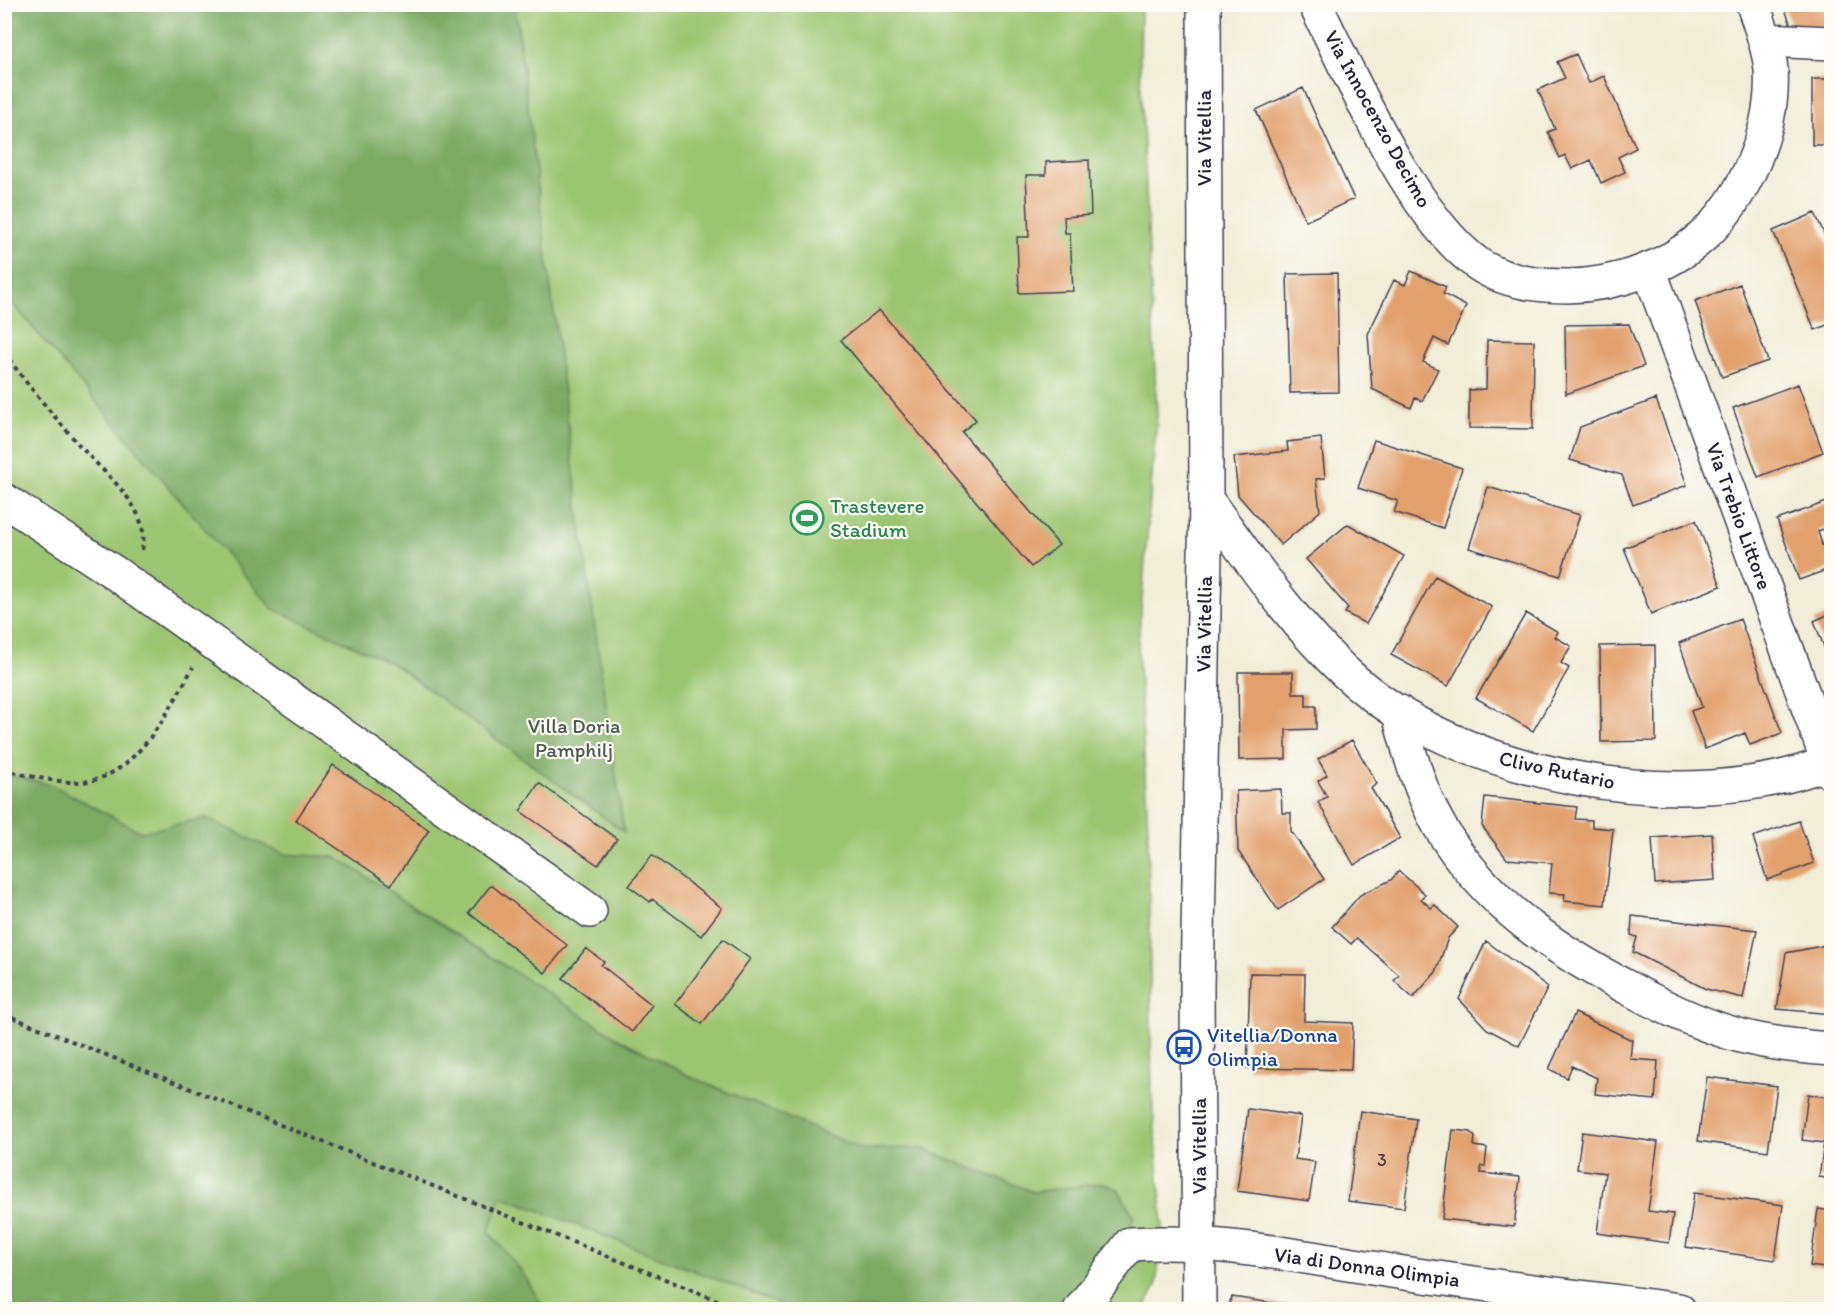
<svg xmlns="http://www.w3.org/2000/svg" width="1836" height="1314" viewBox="0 0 1836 1314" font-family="Itim,sans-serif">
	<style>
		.green { fill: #9cc571; stroke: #5f7456; stroke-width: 1.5 }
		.forest { fill: #7daa63; stroke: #50664f; stroke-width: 1.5 }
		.building { fill: #e2a06d }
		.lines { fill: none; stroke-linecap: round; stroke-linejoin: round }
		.minor-casing { stroke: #414053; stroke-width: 36 }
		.path { stroke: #414053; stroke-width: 4; stroke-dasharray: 4.5 4.5; stroke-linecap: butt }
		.minor { stroke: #fff; stroke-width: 33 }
		.labels { text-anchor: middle; stroke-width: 4.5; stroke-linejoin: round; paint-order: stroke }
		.number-label { font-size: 18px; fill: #524248 }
		.street-label { font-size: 21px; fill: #22223b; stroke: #fdfcf7 }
		.leisure-label { font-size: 21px; fill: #27864d; stroke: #fdfcf7; text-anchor: start }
		.park-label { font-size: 21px; fill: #4d5b4e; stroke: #fdfcf7 }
		.transit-label { font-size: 21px; fill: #164399; stroke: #fdfcf7; text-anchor: start }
	</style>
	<rect width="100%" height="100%" fill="#fdfcf7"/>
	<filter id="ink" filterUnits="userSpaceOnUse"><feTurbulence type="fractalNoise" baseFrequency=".0167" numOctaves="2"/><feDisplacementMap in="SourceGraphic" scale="12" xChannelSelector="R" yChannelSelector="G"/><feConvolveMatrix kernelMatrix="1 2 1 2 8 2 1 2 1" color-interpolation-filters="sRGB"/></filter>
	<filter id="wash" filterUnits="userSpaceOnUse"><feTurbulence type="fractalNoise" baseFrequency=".008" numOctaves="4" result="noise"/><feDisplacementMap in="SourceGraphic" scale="24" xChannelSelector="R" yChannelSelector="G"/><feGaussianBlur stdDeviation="1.35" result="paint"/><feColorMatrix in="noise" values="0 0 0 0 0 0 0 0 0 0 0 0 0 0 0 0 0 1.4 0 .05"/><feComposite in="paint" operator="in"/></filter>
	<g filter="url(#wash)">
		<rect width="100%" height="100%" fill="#f1edd8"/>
		<path class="green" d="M5,5H1141L1140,64L1157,415L1138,646L1148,830L1152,1098L1163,1226L1156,1286L1144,1309L5,1310Z"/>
		<path class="forest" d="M4,5H515L582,536L624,832L393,664L273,609L5,295Z
			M5,774L52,785L141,832L206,818L283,854L336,857L616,1037L691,1077L862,1149L921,1148L1033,1192L1103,1183L1118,1189L1134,1216L1128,1234L1070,1309H792L502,1196L489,1232L522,1272L544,1309L5,1310Z"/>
		<g id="blocks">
			<path class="building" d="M1783,4H1832V27L1791,25Z
				M1576,54L1589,83L1604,76L1636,148L1618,157L1625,172L1601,183L1591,160L1572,169L1565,155L1560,158L1548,132L1555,129L1538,90L1565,78L1557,62Z
				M1812,79H1832V145H1812Z
				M1303,88L1354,199L1306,221L1256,110Z
				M1089,160L1091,215L1064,217L1065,233H1070L1073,291L1019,293L1017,237H1029L1026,175H1046V162Z
				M1815,213L1832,252V323L1815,330L1773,231Z
				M1411,271L1446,287L1443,294L1466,306L1448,345L1434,338L1423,362L1438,369L1422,401L1415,398L1411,408L1372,389L1368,334L1394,280L1405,285Z
				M1337,273L1339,392L1290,393L1287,274Z
				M1740,284L1768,361L1722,377L1695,301Z
				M879,310L976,420L962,432L1059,545L1031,567L841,340Z
				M1629,324L1644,366L1566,394L1565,325Z
				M1487,340L1534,341L1533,429L1469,428V390L1486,389Z
				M1798,384L1823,452L1758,477L1733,408Z
				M1656,399L1687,485L1633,505L1622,475L1570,460L1580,427Z
				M1321,438L1325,478L1316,479L1320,511L1281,545L1238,495L1234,457L1288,451L1287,442Z
				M1374,440L1462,468L1443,528L1394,512L1398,501L1358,488Z
				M1488,487L1580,515L1560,576L1469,548Z
				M1832,500V526L1818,531L1822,545L1832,541V568L1799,580L1777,520Z
				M1696,520L1721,586L1651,614L1624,548Z
				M1348,524L1404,556L1366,624L1345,613L1348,608L1306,559Z
				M1435,576L1492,607L1448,686L1391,655Z
				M1526,613L1558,632L1555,637L1571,646L1561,663L1569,668L1533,731L1476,698Z
				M1832,613V665H1831L1814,621Z
				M1740,619L1782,733L1750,745L1745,733L1705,749L1691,711L1702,707L1679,643Z
				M1655,645L1656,741L1601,742L1600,646Z
				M1238,672H1293V694H1306V706H1316V729L1286,730V759L1239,760Z
				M1352,740L1377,784L1371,788L1400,838L1354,865L1318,802L1327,797L1318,781L1327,775L1318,759Z
				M333,765L429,830L391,885L296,820Z
				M539,783L617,839L598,865L520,811Z
				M1281,789L1282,813H1291V831L1324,879L1278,910L1238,851L1236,791Z
				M1485,797L1577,807L1575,819L1592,820V827L1613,829L1605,905L1564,901L1565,894L1549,893L1552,863L1507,859L1482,826Z
				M1799,821L1814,863L1767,880L1753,837Z
				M1712,834L1715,880L1655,884L1652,838Z
				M652,855L722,908L701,936L652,899L650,902L629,886Z
				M1399,871L1425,894L1421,899L1431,908L1435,905L1458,927L1448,938L1436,972L1413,998L1394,981L1399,975L1357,938L1351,944L1332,927L1360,895L1391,880Z
				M491,885L567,945L545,973L469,913Z
				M1632,916L1757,930L1743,998L1706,989L1633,952L1637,937L1631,935Z
				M723,939L750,959L702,1024L675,1004Z
				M1486,941L1548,987L1519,1046L1487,1029L1459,999Z
				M1832,944V1014L1777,1009L1786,953Z
				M586,948L604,962L601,965L652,1005L632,1032L563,978Z
				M1250,973L1305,974L1304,1021L1353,1023L1351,1070L1247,1068Z
				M1575,1013L1632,1040L1630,1059L1658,1061L1655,1100L1595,1094L1597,1078L1572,1066L1567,1078L1549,1069Z
				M1707,1077L1777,1086L1768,1151L1698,1141Z
				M1808,1094L1832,1098V1179L1819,1177L1824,1143L1802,1140Z
				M1248,1109L1301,1116L1295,1159L1315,1162L1309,1201L1237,1191Z
				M1360,1111L1416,1119L1404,1208L1348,1201Z
				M1453,1130L1471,1132L1475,1137L1474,1146L1487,1148L1485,1166H1481V1173L1520,1177L1514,1227L1442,1219Z
				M1582,1132L1658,1142L1648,1211L1673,1214L1669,1243L1597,1233L1605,1173L1577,1169Z
				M1694,1193L1783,1205L1775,1260L1686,1247Z
				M1818,1209L1832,1211V1269L1810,1266Z
				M1232,1297L1306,1308V1310H1226Z"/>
		</g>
	</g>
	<g filter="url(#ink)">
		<use href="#blocks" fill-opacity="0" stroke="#414053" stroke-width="1.5"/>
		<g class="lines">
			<g class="minor-casing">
				<path id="minor" d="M1315,4C1351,77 1413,218 1478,264C1504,282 1537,286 1568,286C1615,285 1667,268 1702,237C1745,198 1775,128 1771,70C1769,47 1760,26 1753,4
					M1766,40L1832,43
					M1649,269L1832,773
					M1206,499C1249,558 1291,622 1345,672C1458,778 1689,820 1832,761
					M4,500L115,573L590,911
					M1398,711C1409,752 1419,790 1440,827C1486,904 1555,950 1632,990C1667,1009 1703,1026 1741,1036C1771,1044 1801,1047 1832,1049
					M1080,1310L1130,1244C1218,1238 1305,1258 1391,1271C1487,1286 1583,1297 1679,1310
					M1199,1310L1197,988L1206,499L1204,4"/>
			</g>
			<path class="path" d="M4,352C27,385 54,416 80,446C104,474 155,510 141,553
				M4,770C30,776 56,783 82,782C136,778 170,709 193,667
				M4,1014L742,1310"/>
			<use href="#minor" class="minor"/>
		</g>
	</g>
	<defs>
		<g id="stadium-ring" transform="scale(1.725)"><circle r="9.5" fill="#fdfcf7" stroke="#2e9e5b" stroke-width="1.5"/><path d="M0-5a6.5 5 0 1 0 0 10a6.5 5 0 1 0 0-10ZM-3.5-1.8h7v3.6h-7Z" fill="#2e9e5b"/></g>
		<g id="bus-ring" transform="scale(1.725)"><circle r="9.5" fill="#fdfcf7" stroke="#1a4fb4" stroke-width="1.5"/><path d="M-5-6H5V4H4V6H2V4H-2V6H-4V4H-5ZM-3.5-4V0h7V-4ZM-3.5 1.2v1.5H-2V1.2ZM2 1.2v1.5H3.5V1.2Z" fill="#1a4fb4"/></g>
	</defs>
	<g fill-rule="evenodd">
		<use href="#stadium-ring" x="807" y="518"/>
		<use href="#bus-ring" x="1184" y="1047"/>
	</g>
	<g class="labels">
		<g class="number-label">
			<text x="1382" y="1166">3</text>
		</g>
		<g class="street-label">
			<text transform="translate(1378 119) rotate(61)" y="7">Via Innocenzo Decimo</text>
			<text transform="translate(1204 138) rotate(-90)" y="7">Via Vitellia</text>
			<text transform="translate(1739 516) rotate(70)" y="7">Via Trebio Littore</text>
			<text transform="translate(1204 624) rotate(-89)" y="7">Via Vitellia</text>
			<text transform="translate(1557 770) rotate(12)" y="7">Clivo Rutario</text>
			<text transform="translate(1199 1146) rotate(-90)" y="7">Via Vitellia</text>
			<text transform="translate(1367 1267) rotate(8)" y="7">Via di Donna Olimpia</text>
		</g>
		<g class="leisure-label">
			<text x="830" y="513">Trastevere<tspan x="830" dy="24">Stadium</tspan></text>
		</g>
		<g class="park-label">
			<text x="574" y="733">Villa Doria<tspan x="574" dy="24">Pamphilj</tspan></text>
		</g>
		<g class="transit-label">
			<text x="1207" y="1042">Vitellia/Donna<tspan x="1207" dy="24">Olimpia</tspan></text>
		</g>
	</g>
	<rect width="1836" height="1314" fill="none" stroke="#fdfcf7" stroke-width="24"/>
</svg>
